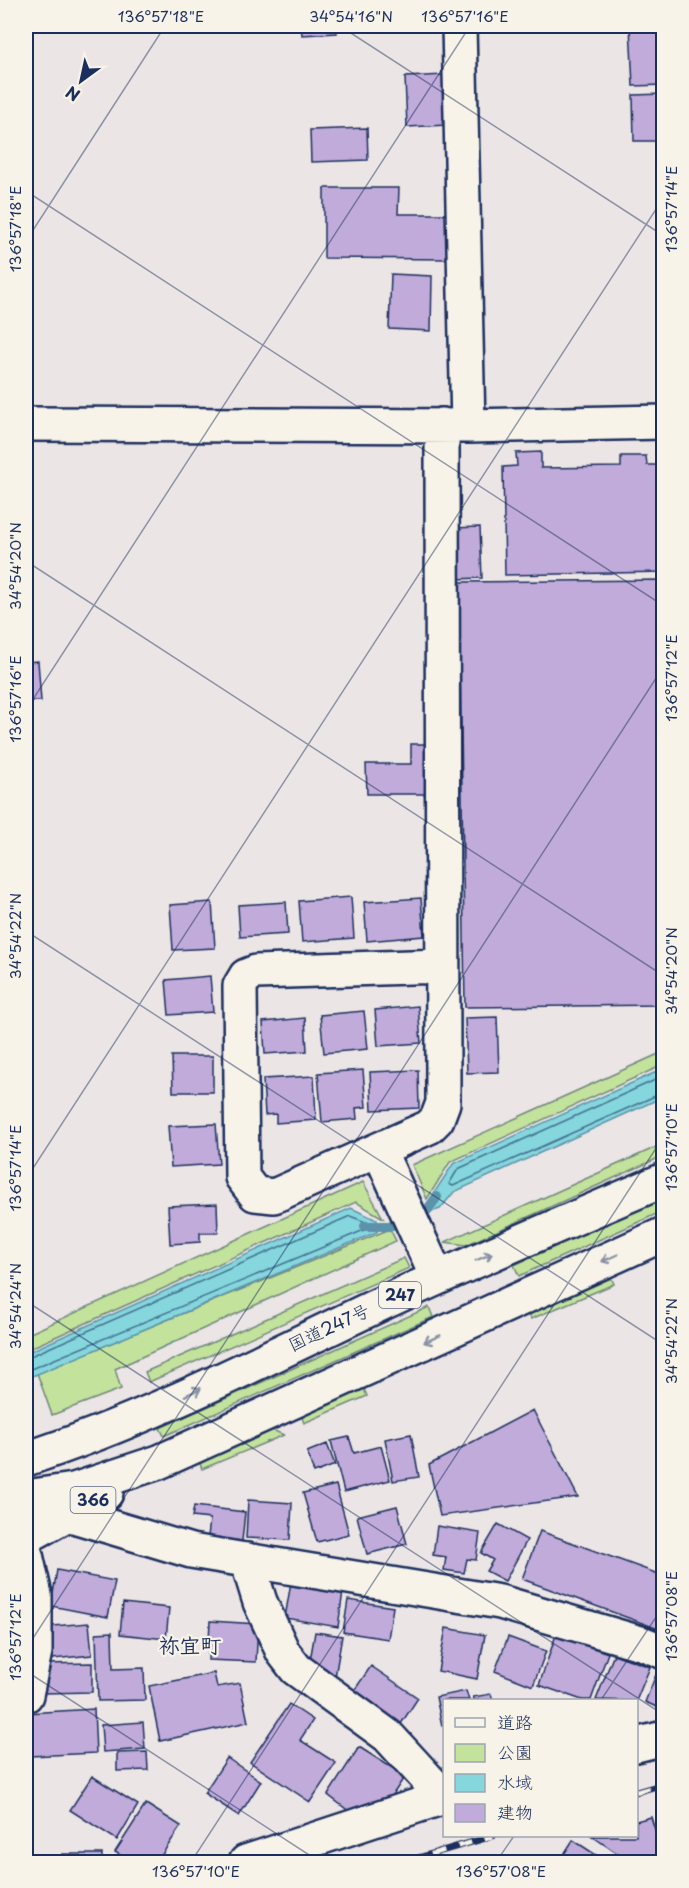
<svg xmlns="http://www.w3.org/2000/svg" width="689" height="1888" viewBox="0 0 689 1888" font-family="'Playpen Sans','Klee One',sans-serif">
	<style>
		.green { fill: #c3e29b; stroke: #6f887c; stroke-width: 1.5 }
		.water { fill: #85d6dd; stroke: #5b93aa; stroke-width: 1.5 }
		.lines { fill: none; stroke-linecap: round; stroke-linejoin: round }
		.shore { stroke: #457291; stroke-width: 1.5 }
		.stream { stroke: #5b93aa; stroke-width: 10 }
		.building { fill: #c0abda; stroke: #1b2f5e; stroke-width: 1.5 }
		.street-casing { stroke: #1b2f5e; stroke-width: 38 }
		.highway-casing { stroke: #1b2f5e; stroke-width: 38 }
		.street { stroke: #f7f3e8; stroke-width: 33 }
		.highway { stroke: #f7f3e8; stroke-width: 33 }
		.rail-casing { stroke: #1b2f5e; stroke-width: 7 }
		.rail { stroke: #f7f3e8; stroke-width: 4.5; stroke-dasharray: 14; stroke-linecap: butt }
		.oneway { stroke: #8991a3 }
		.ticks { fill: none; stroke: #1b2f5e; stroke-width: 1.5; stroke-opacity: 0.45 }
		.labels { text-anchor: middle; stroke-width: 4.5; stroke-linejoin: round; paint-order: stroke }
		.shield { fill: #f7f3e8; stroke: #5d6a87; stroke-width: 1.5 }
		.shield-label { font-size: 16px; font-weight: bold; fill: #1b2f5e }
		.street-label { font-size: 18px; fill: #1b2f5e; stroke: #f7f3e8 }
		.quarter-label { font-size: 21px; font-weight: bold; fill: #1b2f5e; stroke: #f7f3e8 }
		.neatline { fill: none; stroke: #1b2f5e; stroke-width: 2 }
		.ticks-label { font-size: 15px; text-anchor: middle; fill: #1b2f5e }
	</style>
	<rect width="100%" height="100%" fill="#ece5e5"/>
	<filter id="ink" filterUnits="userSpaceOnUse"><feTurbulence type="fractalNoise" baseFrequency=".0167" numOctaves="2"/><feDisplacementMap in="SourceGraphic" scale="12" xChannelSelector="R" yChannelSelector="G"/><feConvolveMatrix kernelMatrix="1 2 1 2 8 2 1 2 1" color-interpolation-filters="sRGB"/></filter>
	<g filter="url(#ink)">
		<path class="green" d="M663,1052V1065L450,1162L427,1199L412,1165Z
			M663,1144V1156L466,1245L445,1242Z
			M363,1182L383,1218L356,1202L26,1350V1335Z
			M663,1198V1211L519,1276L514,1265Z
			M390,1229L396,1241L115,1369L121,1389L52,1415L37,1373Z
			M404,1258L409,1268L149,1382L145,1372Z
			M611,1277L614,1284L531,1319L528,1312Z
			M429,1307L433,1317L164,1436L160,1428Z
			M364,1389L367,1396L304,1423L301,1415Z
			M272,1430L284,1435L202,1469L199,1461Z"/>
		<path class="water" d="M663,1069V1097L454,1192L440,1209L431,1212L428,1202L453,1164Z
			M351,1208L377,1220V1232L35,1375L26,1377V1353Z"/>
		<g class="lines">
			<path class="shore" d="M664,1076L458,1169L449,1184L453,1186L664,1092
				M26,1358L350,1216L371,1224L369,1228L26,1371"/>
			<path class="stream" d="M365,1226H389L425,1213L437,1197"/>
		</g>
		<path class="building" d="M301,26H336L337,33L302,35Z
			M630,26H664V85L633,86Z
			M445,75L447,125L407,127L405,77Z
			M664,94V141H634L633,95Z
			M367,128L368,160L311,162L310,130Z
			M324,188H399L398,214H450V259L324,258Z
			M391,274L432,276L431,331L389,329Z
			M541,452V468L621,467V456H646L647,465H664V572L505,575L503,467L517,466L516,453Z
			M480,527L482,578L454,579L452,528Z
			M664,580V1005L465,1007L459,582Z
			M38,661L41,701H26V662Z
			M411,744H431V794H367L366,764H411Z
			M351,897L354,938L302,942L299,901Z
			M421,898L424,936L367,941L364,902Z
			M212,902L215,948L173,950L170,905Z
			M286,902L288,934L240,937L238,905Z
			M210,976L213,1012L169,1015L166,980Z
			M418,1006L421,1043L378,1046L375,1010Z
			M364,1011L368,1049L324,1053L320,1015Z
			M497,1017L499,1072L467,1073L465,1018Z
			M305,1018L307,1051L265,1054L263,1022Z
			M172,1056H213V1092H173Z
			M363,1070L366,1107L356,1108L357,1119L322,1122L318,1073Z
			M418,1070L419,1108L372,1110L370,1072Z
			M314,1076L316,1120L276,1123V1114L265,1115L263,1079Z
			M216,1124L219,1164L171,1167L168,1126Z
			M217,1204L218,1233H200V1242L170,1244L168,1206Z
			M533,1410L578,1497L440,1516L429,1465Z
			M411,1434L419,1477L393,1481L385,1439Z
			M349,1437L354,1453L381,1446L390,1480L344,1492L331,1441Z
			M327,1444L335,1465L314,1473L307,1452Z
			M336,1485L349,1534L317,1542L303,1493Z
			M248,1500L292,1503L290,1540L246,1538Z
			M194,1506L245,1512L242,1541L208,1537L210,1519L192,1517Z
			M397,1506L407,1544L367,1554L357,1516Z
			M498,1524L527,1540L505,1581L486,1571L493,1560L481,1553Z
			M437,1526L480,1533L476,1560L467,1559L464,1573L444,1570L446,1557L433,1555Z
			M540,1531L664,1576V1631L522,1579Z
			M57,1570L115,1581L108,1617L51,1606Z
			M291,1582L343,1591L338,1627L285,1618Z
			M348,1600L393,1607L388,1639L343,1632Z
			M123,1603L169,1608L166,1639L120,1634Z
			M210,1621L258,1624L256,1662L208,1660Z
			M89,1623L92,1655L43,1660L41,1627Z
			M446,1628L485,1635L477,1679L438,1671Z
			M112,1632L113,1669L144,1668L145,1700L98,1701L96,1633Z
			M315,1632L342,1636L335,1677L308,1672Z
			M556,1635L608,1653L591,1700H582L539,1685Z
			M508,1637L546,1651L533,1686L495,1671Z
			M614,1654L650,1667L636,1701L596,1700Z
			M92,1663V1692L44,1693V1664Z
			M371,1666L418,1698L397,1730L349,1698Z
			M658,1670L664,1672V1710L645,1702Z
			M214,1673L217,1687L240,1683L248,1722L160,1741L149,1686Z
			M466,1691L469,1700H444V1725L442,1726L436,1697Z
			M491,1694L493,1700H474L473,1697Z
			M289,1704L313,1720L300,1740L336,1763L310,1802L250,1762Z
			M94,1709L96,1753L30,1756L27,1713Z
			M143,1722L145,1749L103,1752L101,1725Z
			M359,1747L405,1776L388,1802L350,1812L328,1795Z
			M147,1752L148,1770L117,1771V1753Z
			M227,1758L261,1781L239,1816L204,1793Z
			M92,1776L138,1805L117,1840L70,1810Z
			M146,1804L181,1826L157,1862H132L115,1852Z
			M651,1817L662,1852L661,1862H630L592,1836H636V1821Z
			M573,1840L607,1862H559Z
			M62,1854H102V1862H62Z"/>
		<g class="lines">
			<g class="street-casing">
				<path id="street" d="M459,26L468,426
					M26,424L468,426L664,422
					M442,425L443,1103L437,1119L429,1127L274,1196L255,1194L242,1177L240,986L246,976L256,972L442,966
					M379,1150L437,1277
					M47,1508L191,1551L500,1602L644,1644L664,1652
					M26,1555L35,1595V1651L26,1695
					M247,1560L260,1602L283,1652L296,1669L388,1736L444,1797
					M636,1745L664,1738
					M246,1862L444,1797"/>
			</g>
			<g class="highway-casing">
				<path id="highway" d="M26,1459C146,1420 258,1362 372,1308C468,1263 566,1222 664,1180
					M26,1497L74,1490L159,1462L664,1234
					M26,1537L106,1493"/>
			</g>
			<use href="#street" class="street"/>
			<use href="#highway" class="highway"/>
			<g class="rail-casing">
				<path id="rail" d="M636,1792L664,1784
					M404,1862L493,1836"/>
			</g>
			<use href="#rail" class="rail"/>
		</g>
		<defs><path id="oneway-shaft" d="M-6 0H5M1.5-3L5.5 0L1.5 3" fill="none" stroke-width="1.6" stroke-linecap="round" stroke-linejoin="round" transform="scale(1.5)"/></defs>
		<g class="oneway">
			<use href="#oneway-shaft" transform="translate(484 1257) rotate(-23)"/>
			<use href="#oneway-shaft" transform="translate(610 1258) rotate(156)"/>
			<use href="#oneway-shaft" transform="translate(432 1339) rotate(156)"/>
			<use href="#oneway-shaft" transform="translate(193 1392) rotate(-25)"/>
		</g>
	</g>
	<path class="ticks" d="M340,26L664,236M26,191L664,606M26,241L165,26M26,561L664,976M26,710L470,26M26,931L664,1345M26,1179L664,197M26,1301L664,1715M26,1649L664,666M26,1671L320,1862M601,1700L664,1605M191,1862L664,1136M496,1862L514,1836"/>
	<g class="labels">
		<g class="shield">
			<rect x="379" y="1282" width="42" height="26" rx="4.5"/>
			<rect x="70.5" y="1487" width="45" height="26" rx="4.5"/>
		</g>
		<g class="shield-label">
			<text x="400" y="1301">247</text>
			<text x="93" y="1506">366</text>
		</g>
		<g class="street-label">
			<text transform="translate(329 1328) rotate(-25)" y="6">国道247号</text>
		</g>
		<g class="quarter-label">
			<text x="190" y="1653">祢宜町</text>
		</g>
	</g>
	<rect width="689" height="1888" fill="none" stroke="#f7f3e8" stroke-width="66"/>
	<rect x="443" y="1699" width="195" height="138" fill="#f7f3e8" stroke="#9fa5b1" stroke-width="1.5"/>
	<rect x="455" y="1718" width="30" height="9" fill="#f7f3e8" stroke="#9fa5b1" stroke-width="1.5"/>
	<text x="497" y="1729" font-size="18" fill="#1b2f5e">道路</text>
	<rect x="455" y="1744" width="30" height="18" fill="#c3e29b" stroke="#9fa5b1" stroke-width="1.5"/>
	<text x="497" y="1759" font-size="18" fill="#1b2f5e">公園</text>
	<rect x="455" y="1774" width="30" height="18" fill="#85d6dd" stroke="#9fa5b1" stroke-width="1.5"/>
	<text x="497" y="1789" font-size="18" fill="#1b2f5e">水域</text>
	<rect x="455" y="1804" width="30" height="18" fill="#c0abda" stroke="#9fa5b1" stroke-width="1.5"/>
	<text x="497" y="1819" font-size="18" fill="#1b2f5e">建物</text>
	<g transform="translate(81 81) rotate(213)" stroke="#f7f3e8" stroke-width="4.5" paint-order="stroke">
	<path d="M0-4.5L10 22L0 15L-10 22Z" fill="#1b2f5e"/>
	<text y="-9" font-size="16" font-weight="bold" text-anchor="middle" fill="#1b2f5e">N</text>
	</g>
	<rect x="33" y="33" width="623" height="1822" class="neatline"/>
	<g class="ticks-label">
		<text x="161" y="22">136°57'18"E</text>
		<text x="351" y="22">34°54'16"N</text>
		<text x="465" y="22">136°57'16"E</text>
		<text transform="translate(672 209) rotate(-90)" y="5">136°57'14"E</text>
		<text transform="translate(16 229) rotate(-90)" y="5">136°57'18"E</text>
		<text transform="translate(16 566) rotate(-90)" y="5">34°54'20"N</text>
		<text transform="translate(672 678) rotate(-90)" y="5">136°57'12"E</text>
		<text transform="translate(16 699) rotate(-90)" y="5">136°57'16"E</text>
		<text transform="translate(16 936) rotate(-90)" y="5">34°54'22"N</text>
		<text transform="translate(672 971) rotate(-90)" y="5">34°54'20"N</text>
		<text transform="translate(672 1147) rotate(-90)" y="5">136°57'10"E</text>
		<text transform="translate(16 1168) rotate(-90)" y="5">136°57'14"E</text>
		<text transform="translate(16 1306) rotate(-90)" y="5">34°54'24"N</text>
		<text transform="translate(672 1341) rotate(-90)" y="5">34°54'22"N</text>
		<text transform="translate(672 1616) rotate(-90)" y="5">136°57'08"E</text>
		<text transform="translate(16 1637) rotate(-90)" y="5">136°57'12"E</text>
		<text x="196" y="1877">136°57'10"E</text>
		<text x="501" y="1877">136°57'08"E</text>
	</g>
</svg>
